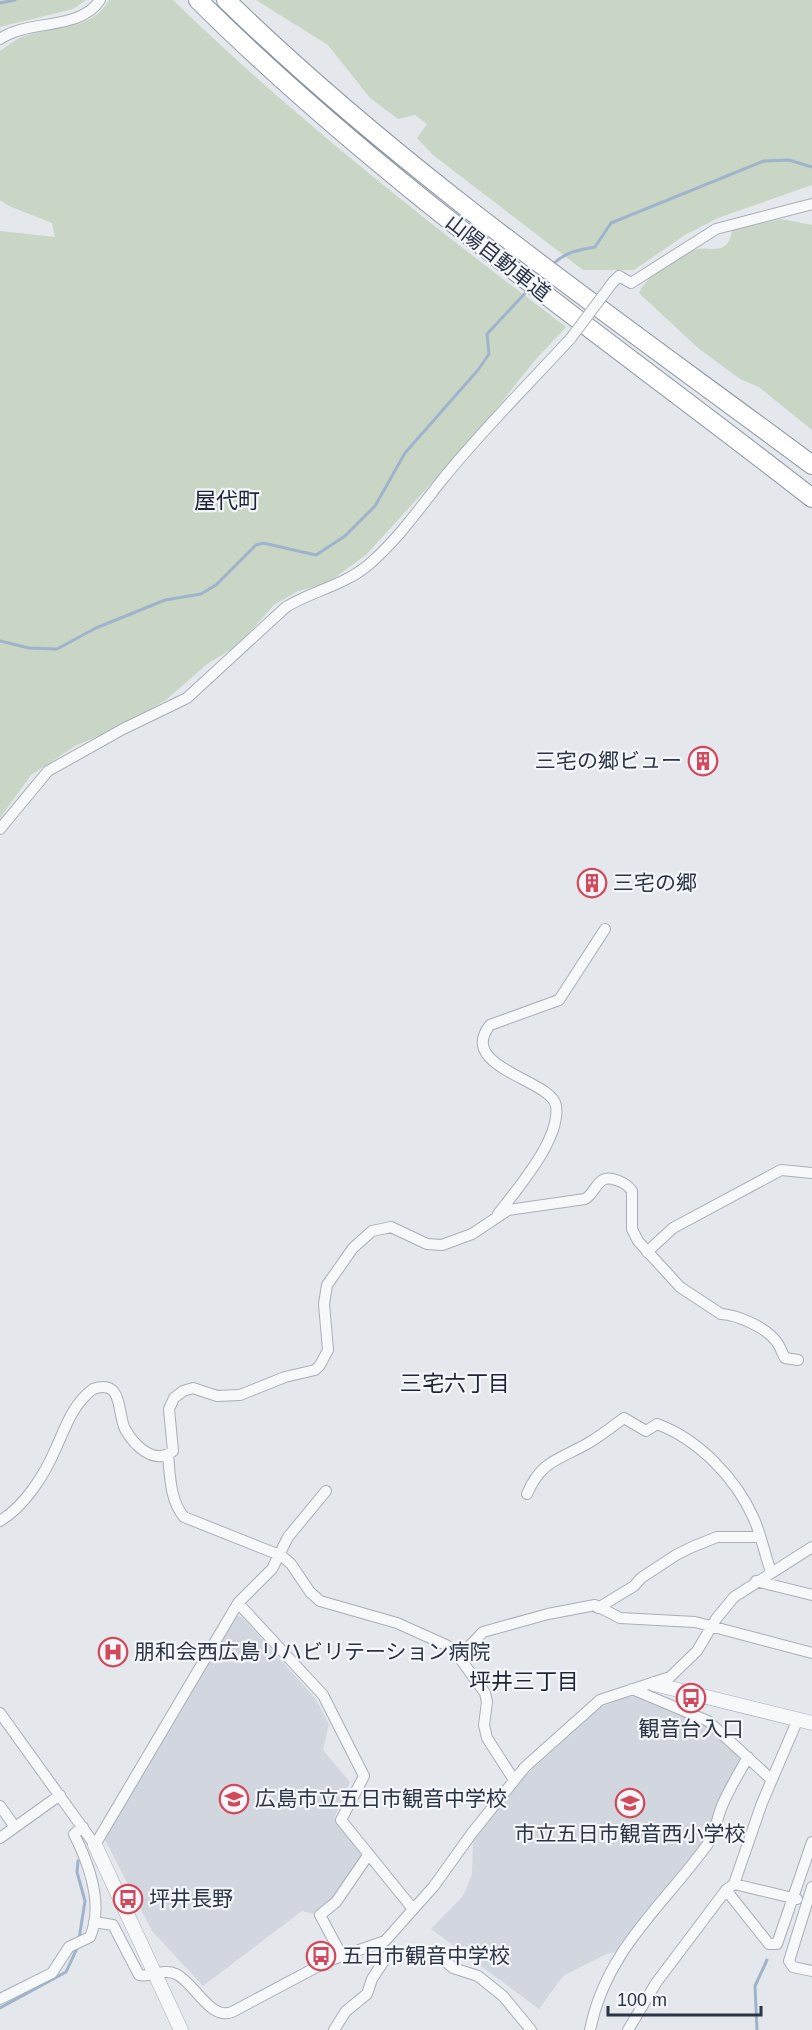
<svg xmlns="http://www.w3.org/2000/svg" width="812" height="2030" viewBox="0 0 812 2030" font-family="Arial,'Noto Sans JP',sans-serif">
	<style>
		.built { fill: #d2d6de }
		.green { fill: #c9d6c5 }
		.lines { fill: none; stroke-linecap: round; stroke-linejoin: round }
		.stream { stroke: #9fb4cc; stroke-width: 3 }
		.minor-casing { stroke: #a9aeb7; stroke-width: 12 }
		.tertiary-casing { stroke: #a9aeb7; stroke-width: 15 }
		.motorway-casing { stroke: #8b94a3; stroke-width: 20 }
		.minor { stroke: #f7f8fa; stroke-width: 10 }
		.tertiary { stroke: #f7f8fa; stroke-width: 14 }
		.motorway { stroke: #fff; stroke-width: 18 }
		.minor-bridge-casing { stroke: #a9aeb7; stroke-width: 12; stroke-linecap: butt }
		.minor-bridge { stroke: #f7f8fa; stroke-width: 10 }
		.labels { text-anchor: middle; stroke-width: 4.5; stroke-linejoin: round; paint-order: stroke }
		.street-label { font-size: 21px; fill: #2b3445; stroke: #f4f6f9 }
		.poi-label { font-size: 21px; fill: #2b3445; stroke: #f4f6f9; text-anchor: start }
		.neighbourhood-label { font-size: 22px; fill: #1d2536; stroke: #f4f6f9 }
	</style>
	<rect width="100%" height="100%" fill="#e4e7ec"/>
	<path class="built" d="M237,1616L242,1617L315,1698L329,1724L323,1750L350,1782L334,1818L363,1857L334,1896L313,1914L302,1911L203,1986L152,1931L104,1838Z
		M638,1696L711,1728L740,1757V1760L705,1840L616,1952L606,1954L563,1976L539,2009L431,1929L463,1896L472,1874L473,1839L526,1775L599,1708L626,1697Z"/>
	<path class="green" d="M0,0H86L73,9L0,27Z
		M109,0H173C295,119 430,224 566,327L536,359L477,433L366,555L326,584L298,591L274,605L237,646L207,664L167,699L125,725L75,746L31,775L0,818V231L55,237L52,223L9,206L0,200V51C6,47 13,41 20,38C50,25 91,33 109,0Z
		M256,0H812V185L718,218L685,235L634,270H583L433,155L417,138L427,124L415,115L398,119L370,98L328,45Z
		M781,219L812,225V430L759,387L740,379L698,348L639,293C648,274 677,254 698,249C706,247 718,251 725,246C730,242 731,234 733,229Z"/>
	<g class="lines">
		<path class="stream" d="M0,3L15,0
			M552,265C565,252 578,250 595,247L611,223L764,161L789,160L812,167
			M0,641L29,648L57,649L96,628L165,600L201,594L216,585L256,545L263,543L316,555L345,536L375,506L405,453L478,370L489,354L487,334L529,289
			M78,1861L77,1872L85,1901L79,1939
			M0,2008L66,1972L77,1948
			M757,2030L755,1986L767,1960"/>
		<g class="minor-casing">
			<path id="minor" d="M0,39C28,19 80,31 100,0
				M613,282L619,276L631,283L716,229L812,204
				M0,829L48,771L123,729L187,698L286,607C312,591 342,586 367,566C397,541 418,510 442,480C482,430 528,385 571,338
				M498,1214C517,1189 561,1139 556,1106C553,1080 456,1068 490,1025L559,1000L605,929
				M647,1252L673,1228L781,1170L812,1173
				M168,1455C170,1475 170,1501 184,1517L282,1556L291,1564L310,1592L320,1601L397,1623L446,1645L459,1657L485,1693L487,1702L484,1725L487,1738L514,1780
				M527,1494C542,1459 560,1460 590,1442C602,1435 613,1426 624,1418L646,1431L657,1424C698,1439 736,1478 754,1519C761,1535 765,1555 771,1572
				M0,1521C25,1506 45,1474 56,1448C66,1426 73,1404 93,1389C124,1378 117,1414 125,1429C134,1445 154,1466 173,1451L169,1409L174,1398L183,1391L193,1388L217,1396L240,1395L285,1377L315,1370L320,1365L328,1350L324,1304L327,1285L353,1248L372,1231L391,1227L427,1244L442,1245L472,1234L508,1210L585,1199C597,1192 597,1173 616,1180C623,1182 628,1185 632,1191V1229L638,1241L680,1287L721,1314C738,1315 765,1327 776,1341C780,1346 782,1353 785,1358L798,1360
				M756,1581L812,1595
				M238,1603L323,1695L364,1776L341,1820L413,1909
				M598,1608L634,1586L641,1578L676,1555L692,1547L717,1537H759
				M459,1657L483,1632L548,1614L595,1605L620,1618L695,1622L812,1653
				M632,1689L708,1721L772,1780
				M0,1713L95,1845L238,1603L272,1569L288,1537L326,1491
				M0,1806L15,1827
				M0,1838L60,1795
				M734,1884L797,1899
				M812,1887L789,1961L793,1967L812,1971
				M726,1890L769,1944H777L812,1842
				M94,1922L113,1925L139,1975C151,1978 162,1968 176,1974C194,1982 210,2021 232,2012L328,1961L385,1941L434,1886L472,1833L525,1767L600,1700L670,1677L697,1651L716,1619L734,1597L812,1547
				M389,1953L439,1955L453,1968L478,1976L503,1996L531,2030
				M342,1956L320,1915L336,1902L369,1854
				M0,1999L52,1973L69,1947L90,1937C104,1905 89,1864 74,1834L83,1827
				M334,2030L346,2011L367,1994L372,1979L389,1953
				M590,2030C606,1950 662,1907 707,1845C715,1834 717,1818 722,1806C729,1789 739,1773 748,1757
				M628,2030L656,1983L726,1890L734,1884L762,1803L798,1719"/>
		</g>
		<g class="tertiary-casing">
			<path id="tertiary" d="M654,1684L812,1723
				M95,1845L181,2030"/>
		</g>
		<g class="motorway-casing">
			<path id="motorway" d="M198,0C385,186 605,336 812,498
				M226,0C406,175 612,316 812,465"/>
		</g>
		<use href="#minor" class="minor"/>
		<use href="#tertiary" class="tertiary"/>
		<use href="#motorway" class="motorway"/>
		<g class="minor-bridge-casing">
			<path id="minor-bridge" d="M571,338L613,282"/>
		</g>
		<use href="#minor-bridge" class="minor-bridge"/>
	</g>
	<defs>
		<g id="building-ring" transform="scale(1.5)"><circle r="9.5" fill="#f4f6f9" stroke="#d1495b" stroke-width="1.5"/><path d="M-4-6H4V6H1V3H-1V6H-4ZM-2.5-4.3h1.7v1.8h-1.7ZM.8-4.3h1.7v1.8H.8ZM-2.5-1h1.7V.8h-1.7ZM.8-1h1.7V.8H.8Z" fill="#d1495b"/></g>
		<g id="hospital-ring" transform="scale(1.5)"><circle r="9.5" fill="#f4f6f9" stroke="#d1495b" stroke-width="1.5"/><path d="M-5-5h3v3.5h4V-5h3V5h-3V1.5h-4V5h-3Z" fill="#d1495b"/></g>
		<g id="bus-ring" transform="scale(1.5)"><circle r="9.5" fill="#f4f6f9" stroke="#d1495b" stroke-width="1.5"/><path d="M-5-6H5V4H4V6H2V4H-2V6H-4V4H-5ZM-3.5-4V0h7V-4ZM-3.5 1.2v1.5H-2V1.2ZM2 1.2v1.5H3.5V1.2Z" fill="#d1495b"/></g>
		<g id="school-ring" transform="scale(1.5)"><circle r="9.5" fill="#f4f6f9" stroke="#d1495b" stroke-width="1.5"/><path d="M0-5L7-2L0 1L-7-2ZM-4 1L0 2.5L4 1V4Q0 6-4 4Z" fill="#d1495b"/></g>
	</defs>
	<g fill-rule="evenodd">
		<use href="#building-ring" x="703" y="761"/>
		<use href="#building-ring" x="592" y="883"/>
		<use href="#hospital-ring" x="113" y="1652"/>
		<use href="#bus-ring" x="691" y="1698"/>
		<use href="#school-ring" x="234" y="1799"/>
		<use href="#school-ring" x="630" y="1803"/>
		<use href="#bus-ring" x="128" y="1899"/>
		<use href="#bus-ring" x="321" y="1956"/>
	</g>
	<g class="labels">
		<g class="street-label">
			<text transform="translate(498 258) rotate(38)" y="7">山陽自動車道</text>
		</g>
		<g class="poi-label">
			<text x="682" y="768" text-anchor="end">三宅の郷ビュー</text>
			<text x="613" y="890">三宅の郷</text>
			<text x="134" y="1659">朋和会西広島リハビリテーション病院</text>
			<text x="691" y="1736" text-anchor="middle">観音台入口</text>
			<text x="255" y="1806">広島市立五日市観音中学校</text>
			<text x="630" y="1841" text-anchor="middle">市立五日市観音西小学校</text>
			<text x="149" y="1906">坪井長野</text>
			<text x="342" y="1963">五日市観音中学校</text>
		</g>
		<g class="neighbourhood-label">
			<text x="227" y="508">屋代町</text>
			<text x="455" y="1391">三宅六丁目</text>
			<text x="524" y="1689">坪井三丁目</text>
		</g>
	</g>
	<path d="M608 2006v9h153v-9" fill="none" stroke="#2b3445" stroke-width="3"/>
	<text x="617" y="2006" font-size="18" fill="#2b3445" stroke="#f4f6f9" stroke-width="4.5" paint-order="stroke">100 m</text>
</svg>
